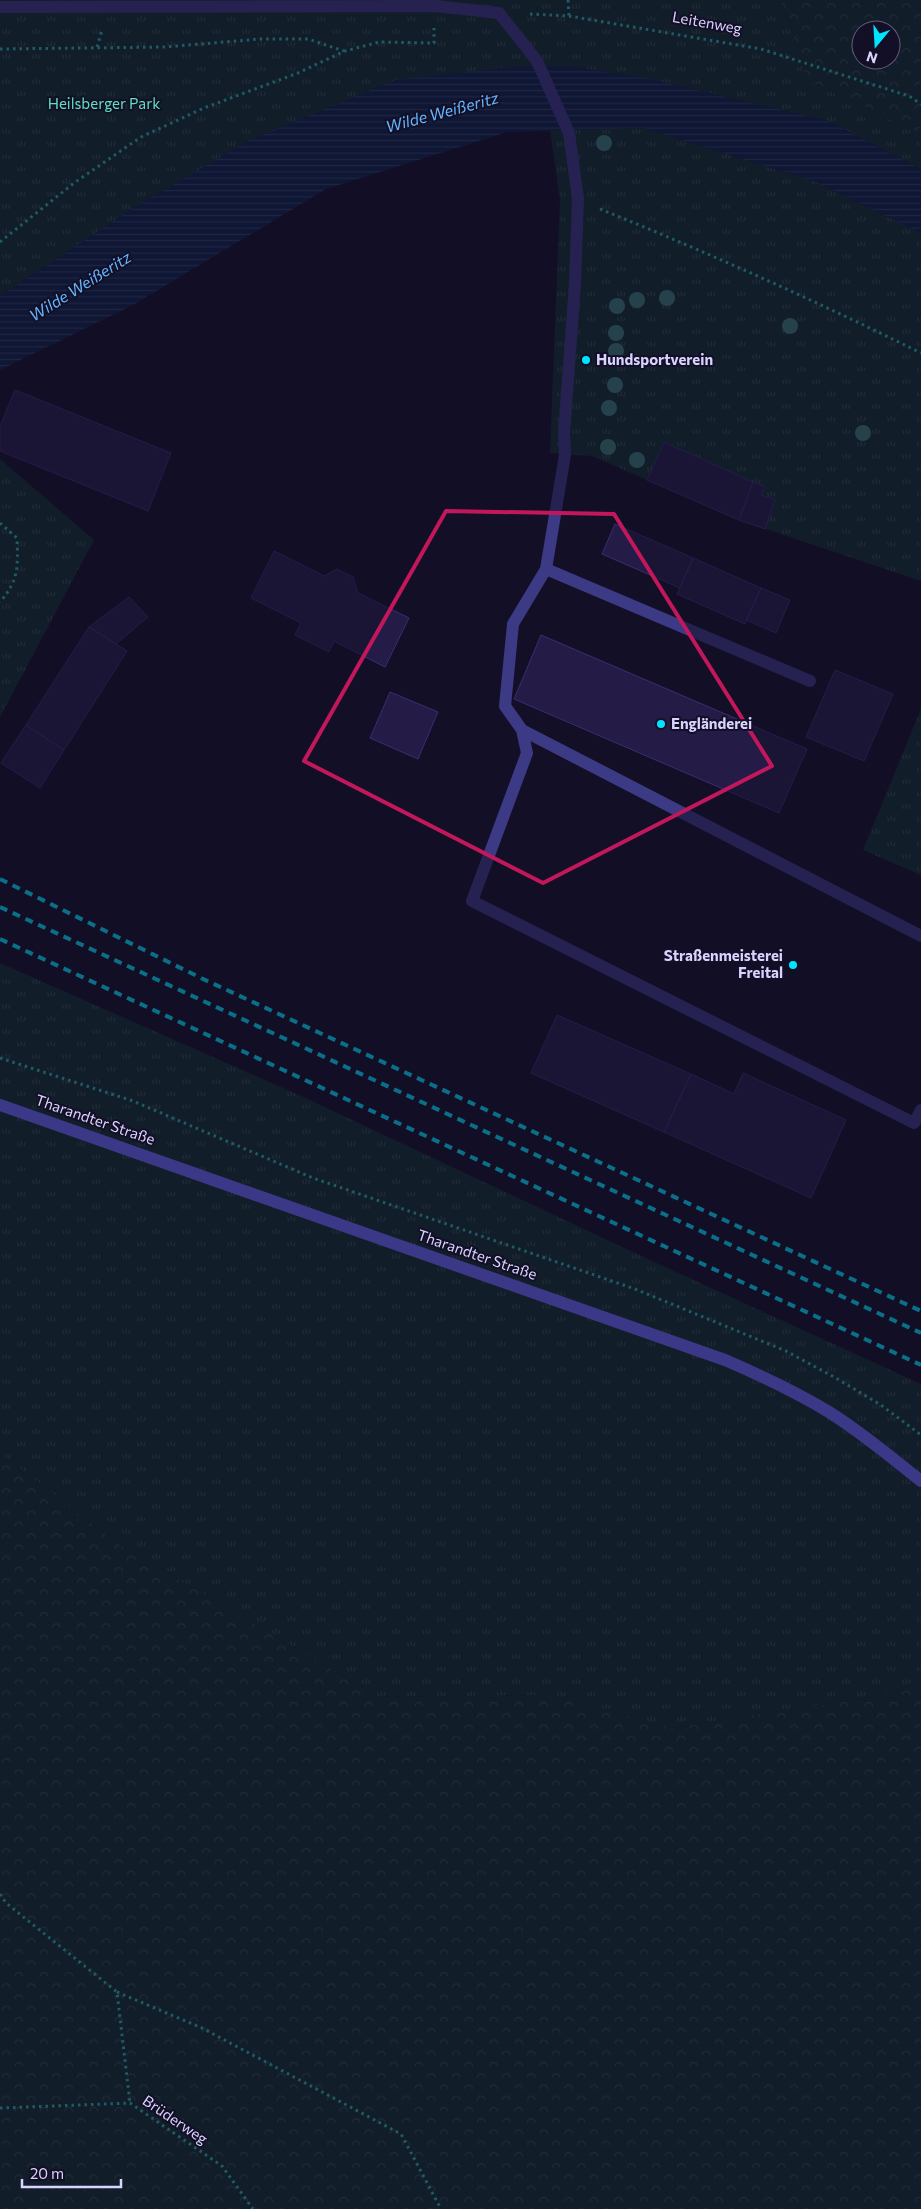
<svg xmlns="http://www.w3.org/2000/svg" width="921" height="2209" viewBox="0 0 921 2209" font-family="Commissioner,sans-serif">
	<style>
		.grass { fill: url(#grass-tufts) }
		.forest { fill: url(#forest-crowns); fill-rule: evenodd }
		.water { fill: url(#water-rules) }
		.building { fill: #241b47; stroke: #3b2d73 }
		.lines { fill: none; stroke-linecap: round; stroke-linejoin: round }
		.path { stroke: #2fb8b0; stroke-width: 3; stroke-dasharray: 2.5 4; stroke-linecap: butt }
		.lane { stroke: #3d3a85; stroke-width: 12 }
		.street { stroke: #3d3a85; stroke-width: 12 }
		.secondary { stroke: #6f6bff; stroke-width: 12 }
		.rail { stroke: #00e5ff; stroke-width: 4; stroke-dasharray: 8 6; stroke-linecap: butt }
		.tree { fill: #3d827b }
		.marked { fill: none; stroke: #c2185b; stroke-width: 4; stroke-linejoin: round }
		.poi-dot { fill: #00e5ff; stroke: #130f26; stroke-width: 2 }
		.labels { text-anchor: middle; stroke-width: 4; stroke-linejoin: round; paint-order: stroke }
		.street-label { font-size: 15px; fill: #d9d4ff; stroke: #130f26 }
		.park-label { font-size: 15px; fill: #5fe0c0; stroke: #130f26 }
		.poi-label { font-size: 15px; font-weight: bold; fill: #d9d4ff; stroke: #130f26; text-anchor: start }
		.water-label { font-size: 16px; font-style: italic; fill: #62b6ff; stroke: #130f26 }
	</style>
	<defs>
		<pattern id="grass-tufts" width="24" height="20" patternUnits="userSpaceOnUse" patternTransform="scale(1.25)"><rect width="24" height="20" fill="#12302f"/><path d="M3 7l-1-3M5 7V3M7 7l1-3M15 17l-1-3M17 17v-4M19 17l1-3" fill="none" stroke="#344d4e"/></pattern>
		<pattern id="forest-crowns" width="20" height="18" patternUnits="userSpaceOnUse" patternTransform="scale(1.25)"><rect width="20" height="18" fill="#12302f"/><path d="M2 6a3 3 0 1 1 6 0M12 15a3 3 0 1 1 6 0" fill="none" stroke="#344d4e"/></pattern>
		<pattern id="water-rules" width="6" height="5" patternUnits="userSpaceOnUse" patternTransform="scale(1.25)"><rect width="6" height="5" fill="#0c2248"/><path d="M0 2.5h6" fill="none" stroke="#2f4163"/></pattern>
	</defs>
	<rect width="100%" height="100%" fill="#130f26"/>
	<path class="grass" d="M0,0H780L789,21L807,80L921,134V169L828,121L646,78L575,67L519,66L135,207L0,296Z
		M643,128L814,181L921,233V581L739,520L592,456L550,453L560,200L550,130Z
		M0,459L94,540L0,717Z
		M921,709V875L863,850Z
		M0,963L299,1095L650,1260L921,1384V1681L884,1695L672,1728L549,1695L379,1697L118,1544L0,1453Z"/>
	<path class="forest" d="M780,0H921V134L807,80L789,21ZM861,30H891V60H861Z
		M0,1453L118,1544L379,1697L549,1695L672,1728L884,1695L921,1681V2209H0Z"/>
	<path class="water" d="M519,66L575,67L646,78L828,121L921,169V233L814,181L643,128L507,132L326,189L133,305L0,370V296L135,207L246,142L395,80Z"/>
	<path class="building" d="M15,390L171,453L148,511L0,451V426Z
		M664,442L753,482L739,520L647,480Z
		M753,482L765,486L761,495L775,500L765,529L739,520Z
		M615,524L693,558L680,588L602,554Z
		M274,551L324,576L337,569L353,577L358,593L409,618L385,667L334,641L329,652L295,635L301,623L251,598Z
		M693,558L761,588L745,624L677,594Z
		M761,588L790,600L776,633L746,620Z
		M129,597L148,617L116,644L89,627Z
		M89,627L127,651L64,750L26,725Z
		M541,635L807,749L779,813L514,699Z
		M835,670L893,694L864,761L806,737Z
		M390,692L438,712L418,759L370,738Z
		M26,725L64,750L40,788L1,763Z
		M557,1015L691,1074L664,1132L531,1073Z
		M743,1073L846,1120L811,1198L664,1132L691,1074L734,1094Z"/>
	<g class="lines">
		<path class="path" d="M568,0L569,16
			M530,14L569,16L761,49L909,96L921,104
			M97,47L102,30
			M0,49L165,47L260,39H308L344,51
			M600,209C709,253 816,301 921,353
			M0,242L74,183L141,137L204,108L298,73L345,51L379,42L434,43V28
			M0,523L17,538C18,566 19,580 0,602
			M0,1058L133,1101L313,1178L635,1289L786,1351L834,1377L881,1405L921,1435
			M0,1894L6,1903L117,1992L130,2103
			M117,1992L202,2028L401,2134L441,2209
			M0,2108L130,2103L222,2166L253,2209"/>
		<path class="lane" d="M499,13L537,61L569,133L578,199L575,284L564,433L565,455L546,569L513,624L505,706L522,730L527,753L472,901L914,1123L921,1110
			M546,569L810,681
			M522,730L921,936"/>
		<path class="street" d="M0,7L435,6L499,13"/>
		<path class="secondary" d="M0,1105L725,1360C760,1375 796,1392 829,1412C861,1432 891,1457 921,1481"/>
		<path class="rail" d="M0,879L201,978L921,1311
			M0,907L921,1333
			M0,939L921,1365"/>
	</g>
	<g class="tree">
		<circle cx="604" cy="143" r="8"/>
		<circle cx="667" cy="298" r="8"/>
		<circle cx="637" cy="300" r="8"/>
		<circle cx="617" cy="306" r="8"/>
		<circle cx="790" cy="326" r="8"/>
		<circle cx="616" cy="333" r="8"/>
		<circle cx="616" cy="351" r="8"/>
		<circle cx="615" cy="385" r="8"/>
		<circle cx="609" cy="408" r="8"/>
		<circle cx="863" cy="433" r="8"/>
		<circle cx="608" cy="447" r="8"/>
		<circle cx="637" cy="460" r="8"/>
	</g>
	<path d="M0 0H921V2209H0ZM446,511L614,514L772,766L543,883L304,761Z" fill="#130f26" fill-opacity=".55" fill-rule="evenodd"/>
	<path class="marked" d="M446,511L614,514L772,766L543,883L304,761Z"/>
	<g class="poi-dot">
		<circle cx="586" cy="360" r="5"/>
		<circle cx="661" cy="724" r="5"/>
		<circle cx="793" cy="965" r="5"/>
	</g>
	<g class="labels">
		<g class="street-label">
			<text transform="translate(707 23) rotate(10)" y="5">Leitenweg</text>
			<text transform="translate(95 1120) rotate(19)" y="5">Tharandter Straße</text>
			<text transform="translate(477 1255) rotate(19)" y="5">Tharandter Straße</text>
			<text transform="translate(175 2120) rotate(34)" y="5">Brüderweg</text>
		</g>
		<g class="park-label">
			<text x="104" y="109">Heilsberger Park</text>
		</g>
		<g class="poi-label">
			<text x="596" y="365">Hundsportverein</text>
			<text x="671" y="729">Engländerei</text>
			<text x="783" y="961" text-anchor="end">Straßenmeisterei<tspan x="783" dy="17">Freital</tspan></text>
		</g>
		<g class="water-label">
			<text transform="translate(442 112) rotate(-15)" y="6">Wilde Weißeritz</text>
			<text transform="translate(80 286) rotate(-32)" y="6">Wilde Weißeritz</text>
		</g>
	</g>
	<g transform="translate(876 45) rotate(198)"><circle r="24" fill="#130f26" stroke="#625e7d"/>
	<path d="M0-4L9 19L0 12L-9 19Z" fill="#00e5ff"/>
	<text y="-8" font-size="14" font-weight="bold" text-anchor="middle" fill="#d9d4ff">N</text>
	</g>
	<path d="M22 2179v8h99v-8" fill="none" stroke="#d9d4ff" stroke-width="2.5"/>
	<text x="30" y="2179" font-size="15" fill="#d9d4ff" stroke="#130f26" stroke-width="4" paint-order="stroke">20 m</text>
</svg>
